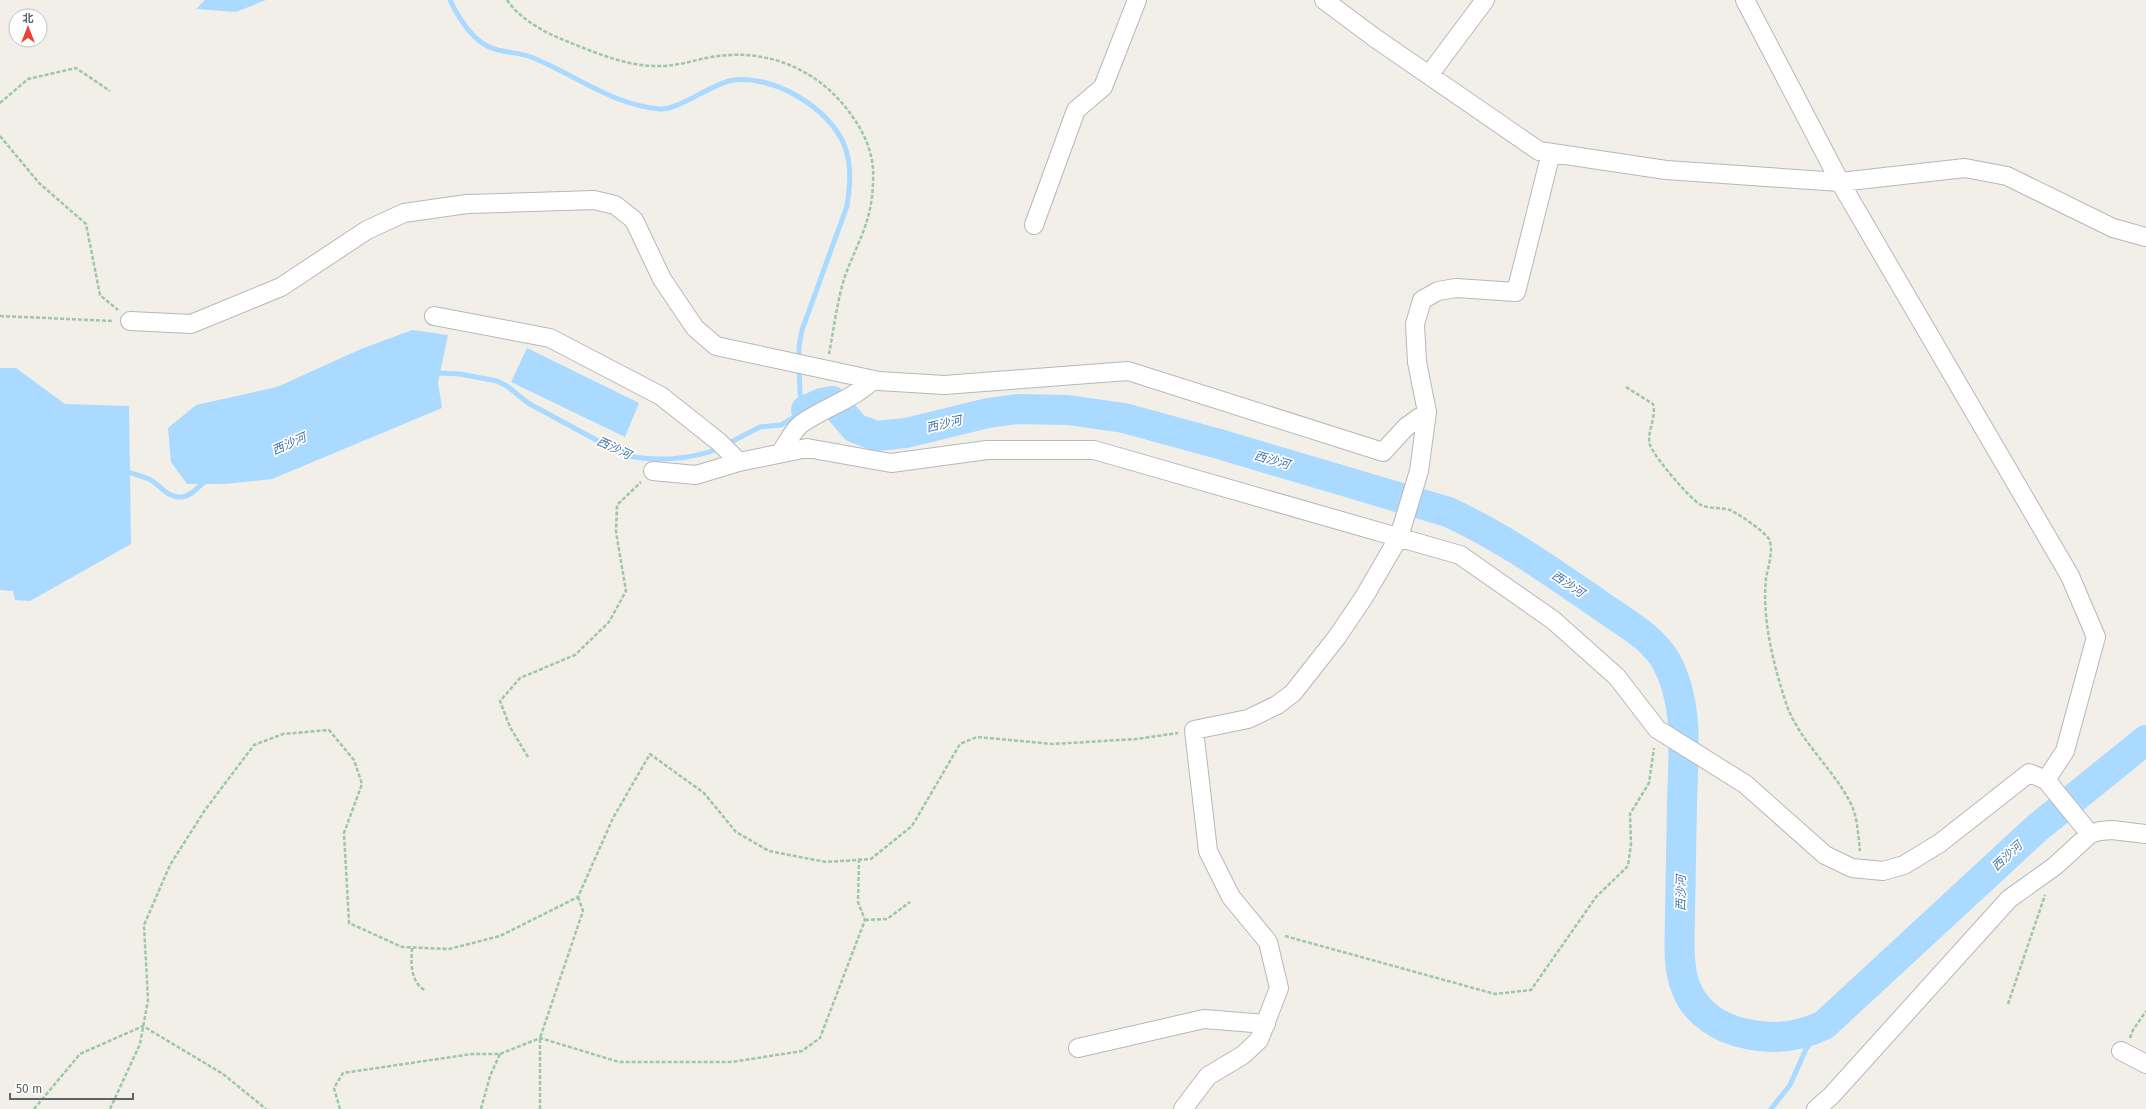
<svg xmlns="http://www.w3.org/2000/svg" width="2146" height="1109" viewBox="0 0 2146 1109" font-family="'Fira Sans','Noto Sans SC',sans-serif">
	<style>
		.water { fill: #aadaff }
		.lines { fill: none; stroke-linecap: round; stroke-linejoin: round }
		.stream { stroke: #aadaff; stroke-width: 5 }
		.river { stroke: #aadaff; stroke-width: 30 }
		.minor-casing { stroke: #b5b8bc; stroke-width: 20 }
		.path { stroke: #9cc7a9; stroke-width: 2.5; stroke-dasharray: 4 2; stroke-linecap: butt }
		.minor { stroke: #fff; stroke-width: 18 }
		.labels { text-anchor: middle; stroke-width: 3.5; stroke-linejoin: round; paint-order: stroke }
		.water-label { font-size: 12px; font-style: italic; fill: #4174aa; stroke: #fff }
	</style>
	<rect width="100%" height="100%" fill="#f1efe8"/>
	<path class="water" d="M205,0H266L236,12L196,9Z
		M412,330L448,335L438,382L442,408L272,479L224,484H187L171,462L168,428L196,405L277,387L361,349Z
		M527,348L639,403L625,437L511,382Z
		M0,368H16L65,404L129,406L131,544L30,601L15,600L13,591L0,590Z"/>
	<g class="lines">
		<path class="stream" d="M450,0C458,17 467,32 482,43C496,53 515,51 531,57C574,74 612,105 660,109C678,110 709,86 729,81C770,72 831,108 845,147C852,166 850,186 847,206L802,330L799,347V360
			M435,375L440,373L460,374L497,381L507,386L528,403L624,455C654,462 691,460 720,448
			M727,444L760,427L781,425L805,411L800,394L799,368
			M125,471C133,474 142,476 149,479C161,485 166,498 182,497C193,496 199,484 208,480
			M1771,1109L1790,1085L1806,1049L1824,1025"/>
		<path class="river" d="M806,410L822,403L832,401L855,428L876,436L906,433L988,413L1017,409L1068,410L1124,418L1219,444L1448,512C1501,536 1549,570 1597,603C1620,620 1651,635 1666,661C1690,705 1683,755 1682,803C1681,839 1681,876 1680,913C1680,937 1677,966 1686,988C1696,1014 1721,1029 1747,1034C1774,1040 1799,1037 1824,1025L2037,828L2146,740"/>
		<g class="minor-casing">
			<path id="minor" d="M1324,0L1375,38L1539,151L1666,170L1840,182L1965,168L2007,176L2113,228L2146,237
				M1745,0L1840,182L2070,576L2096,637L2065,751L2046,780
				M1429,75L1485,0
				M1034,225L1076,110L1103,87L1137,0
				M434,316L550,338L661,396L719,442L739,462
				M130,321L191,324L281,287L367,230L404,213L467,204L594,200L615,205L634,220L662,279L695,328L716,346L879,381L944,385L1128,371L1383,452L1406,427L1427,412
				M779,454C787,445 792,431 801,424C825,407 852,400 873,380
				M653,471L696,475L739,462L807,448L891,463L987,450H1094L1460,555L1553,620L1617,677L1657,729L1745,784L1825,855L1852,868L1883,871L1904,865L1940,843L2029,773L2046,780L2090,834
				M1078,1048L1204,1019L1266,1024
				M2121,1051L2146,1064
				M1183,1109L1208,1076L1243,1055L1259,1040L1279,988L1268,942L1231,897L1208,851L1194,730L1248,719L1277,705L1293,693L1337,637L1364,597L1399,537L1419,471L1427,412L1417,362L1415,324L1422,300L1438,291L1456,288L1516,292L1551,153
				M1816,1109L1831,1096L2009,899L2055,866L2090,834L2100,831L2112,830L2146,834"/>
		</g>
		<path class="path" d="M507,0C521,20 544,32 566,41C596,53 628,67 661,66C678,66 694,60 711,57C765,48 814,67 847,109C864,131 875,154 873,182C872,222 858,241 845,276C837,301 834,328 829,354
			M0,103L28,79L76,68L110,91
			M0,136L39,183L86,224L100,295L118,310
			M0,316L113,321
			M1626,387L1653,404C1657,418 1646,432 1650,445C1655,458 1689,498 1701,505C1709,509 1721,507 1730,510C1739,514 1765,532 1769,539C1774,550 1768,567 1766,578C1762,620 1773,663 1786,703C1798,740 1834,769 1851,804C1858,819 1858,835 1860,851
			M528,757L510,727L500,701L520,678L575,655L609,622L626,591L616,532L617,505L641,482
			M865,920L887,919L910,902
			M1285,936L1495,994L1531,990L1596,897L1628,866L1631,844L1630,814L1649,783L1654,748
			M412,948C411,964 410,982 426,991
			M2008,1004L2045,895
			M2130,1038L2133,1030L2146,1011
			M34,1109L80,1054L143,1026L223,1074L266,1109
			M110,1109L140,1044L148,1000L144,925L170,865L205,810L254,745L283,734L329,730L354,760L362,784L344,833L349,923L402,947L449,949L500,936L578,897L613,818L650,754L704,793L736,832L769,851L826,862L871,859L912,826L960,744L977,737L1053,744L1136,739L1178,733
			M340,1109L334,1088L343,1073L472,1054H500L540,1038L619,1062H732L802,1051L820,1038L865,920L858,902L859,860
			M481,1109L490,1076L500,1054
			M540,1109V1038L583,911L578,897"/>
		<use href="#minor" class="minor"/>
	</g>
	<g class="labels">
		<g class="water-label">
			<text transform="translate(944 424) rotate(-13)" y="4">西沙河</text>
			<text transform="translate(289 444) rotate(-24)" y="4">西沙河</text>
			<text transform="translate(614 448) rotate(25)" y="4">西沙河</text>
			<text transform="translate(1272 460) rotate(16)" y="4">西沙河</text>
			<text transform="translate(1568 584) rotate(34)" y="4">西沙河</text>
			<text transform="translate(2007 856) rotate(-43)" y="4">西沙河</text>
			<text transform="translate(1681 893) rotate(-89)" y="4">西沙河</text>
		</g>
	</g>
	<g transform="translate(28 28)"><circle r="19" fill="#ffffff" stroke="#bfc1c3"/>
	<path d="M0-3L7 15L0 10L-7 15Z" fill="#ea4335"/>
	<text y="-6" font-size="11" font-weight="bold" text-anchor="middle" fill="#5f6368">北</text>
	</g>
	<path d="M10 1093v6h123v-6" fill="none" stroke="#5f6368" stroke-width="2"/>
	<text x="16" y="1093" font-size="12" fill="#5f6368" stroke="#ffffff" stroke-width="3" paint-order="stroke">50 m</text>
</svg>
